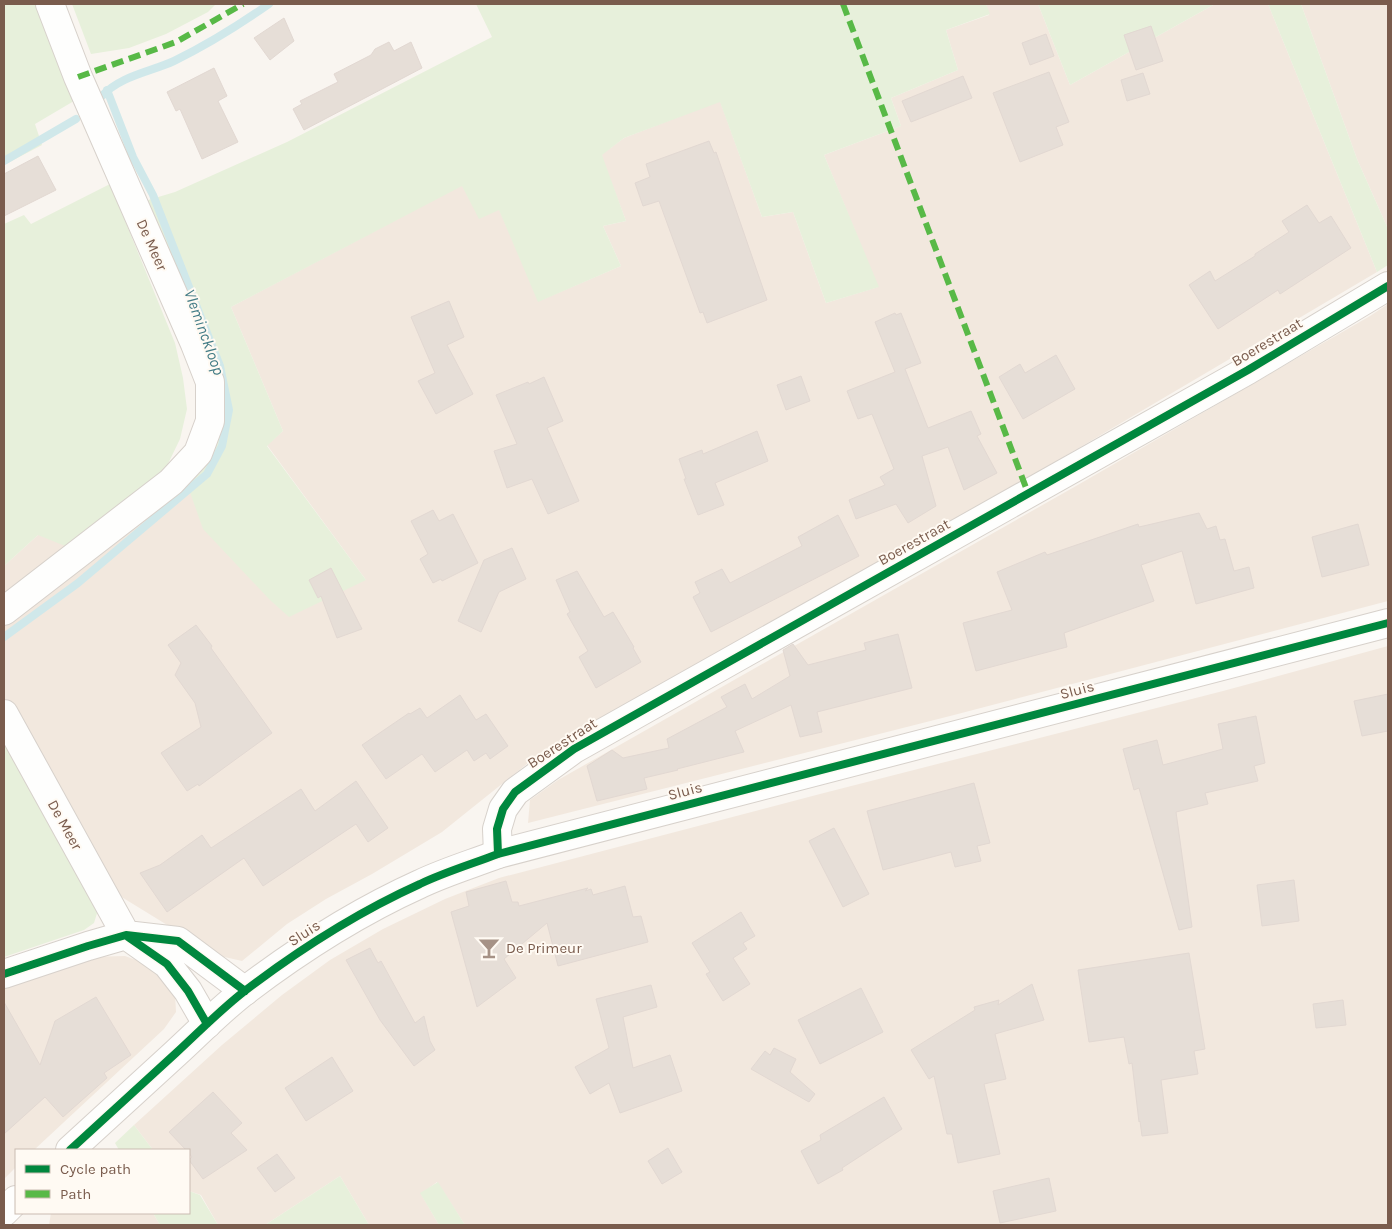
<svg xmlns="http://www.w3.org/2000/svg" width="1392" height="1229" viewBox="0 0 1392 1229" font-family="Karla,sans-serif">
	<style>
		.residential { fill: #f2e8de }
		.green { fill: #e7f0db }
		.lines { fill: none; stroke-linecap: round; stroke-linejoin: round }
		.stream { stroke: #d0e8ea; stroke-width: 8 }
		.building { fill: #e6ded7; stroke: #e2d8d2 }
		.minor-casing { stroke: #d7d1cb; stroke-width: 30 }
		.tertiary-casing { stroke: #d7d1cb; stroke-width: 30 }
		.minor { stroke: #fefefd; stroke-width: 28 }
		.tertiary { stroke: #fefefd; stroke-width: 28 }
		.quiet { stroke: #58b947; stroke-width: 6; stroke-dasharray: 12 6; stroke-linecap: butt }
		.cycleway-casing { stroke: #fffaf3; stroke-width: 11 }
		.cycleway { stroke: #00873e; stroke-width: 8 }
		.labels { text-anchor: middle; stroke-width: 4; stroke-linejoin: round; paint-order: stroke }
		.street-label { font-size: 15px; fill: #7a5c4d; stroke: #fffaf3 }
		.poi-label { font-size: 15px; fill: #7a5c4d; stroke: #fffaf3; text-anchor: start }
		.water-label { font-size: 16px; font-style: italic; fill: #437c86; stroke: #fffaf3 }
	</style>
	<rect width="100%" height="100%" fill="#f9f5f0"/>
	<path class="residential" d="M986,4H1038L1070,85L1215,4H1268L1377,272L1055,462L543,751L442,832L372,874L326,899L287,924L242,961L216,955L120,896L4,698V566L38,535L164,472L366,580L267,445L283,431L231,307L462,185L499,209L539,301L621,266L603,226L626,221L601,155L624,138L720,101L762,217L793,212L826,303L878,287L824,155L901,126L891,98L958,70L946,30L989,15Z
		M1301,4H1388V229L1357,159Z
		M1388,304V601L954,715L528,823L530,800L558,780L1076,486L1370,316Z
		M1388,646V1225H465L437,1182L421,1194L439,1225H369L340,1176L265,1225H218L201,1195L189,1191V1150H153L134,1125L222,1045L282,995L330,960L383,929L445,899L499,878L820,794L1223,691Z
		M125,956L147,964L162,975L175,993L176,1012L164,1029L34,1150H16V1167L4,1179V986L89,957Z
		M51,1213H153L160,1225H49Z"/>
	<path class="green" d="M4,4H35L79,98L35,124L42,145L4,165Z
		M72,4H216L208,12L166,34L129,48L91,54Z
		M476,4H986L990,14L946,30L958,70L891,98L901,126L824,155L879,287L826,303L793,212L762,217L720,102L624,138L602,155L626,221L603,226L621,266L538,302L499,210L479,219L462,186L231,307L283,431L267,446L366,580L289,617L270,600L203,529L186,481L212,430L145,201L175,192L287,142L492,37Z
		M1038,4H1215L1070,85Z
		M1268,4H1301L1357,159L1388,229V265L1377,272Z
		M110,184L175,343L183,378L187,409L180,439L164,472L65,546L38,535L4,566V224L24,215L31,224Z
		M4,738L98,910L94,923L84,930L4,957Z
		M134,1125L153,1150H119L115,1143Z
		M340,1176L369,1225H265Z
		M438,1182L465,1225H439L420,1193Z
		M189,1191L200,1195L218,1225H160L153,1213H189Z"/>
	<g class="lines">
		<path class="stream" d="M102,96C120,76 150,72 174,61C207,45 239,25 269,4
			M4,161L76,119
			M4,637L78,583L207,474L222,446L229,410L220,366L153,195L133,157L107,90"/>
	</g>
	<path class="building" d="M284,18L294,41L270,60L254,38Z
		M1151,26L1163,61L1136,70L1124,35Z
		M1046,34L1054,56L1030,65L1022,43Z
		M389,42L394,51L411,42L422,68L304,130L293,109L302,104L300,101L338,82L334,74L371,55L375,49Z
		M214,68L227,96L218,101L238,142L202,159L180,109L176,111L167,92Z
		M1049,72L1069,122L1056,127L1063,145L1020,162L993,93Z
		M1143,73L1150,94L1127,101L1121,80Z
		M963,76L972,98L911,122L902,101Z
		M709,141L714,153L716,152L767,300L707,323L703,312L700,313L659,201L643,206L635,183L650,177L646,164Z
		M38,156L56,190L4,216V174Z
		M1307,205L1319,223L1331,216L1351,248L1280,294L1278,290L1218,329L1189,285L1210,271L1215,281L1255,256V254L1289,232L1282,221Z
		M449,301L464,337L447,345L473,394L436,414L418,381L435,373L411,317Z
		M895,313L896,315L901,313L921,363L905,369L928,428L971,411L981,434L977,436L997,473L964,490L948,447L922,456L936,506L908,523L896,504L856,519L849,500L885,485L880,477L894,469L872,414L858,419L847,391L895,372L875,322Z
		M1056,355L1075,389L1023,419L999,377L1020,364L1025,373Z
		M801,376L810,401L786,410L777,385Z
		M544,377L563,421L547,428L579,501L548,514L532,479L507,488L494,451L517,444L496,395L528,382L529,384Z
		M757,431L768,461L715,483L724,505L698,515L684,479H686L679,459L702,450L703,454Z
		M433,510L439,521L453,514L478,563L442,581L441,579L433,583L420,559L428,554L411,521Z
		M1199,513L1207,529L1216,526L1220,540L1225,539L1234,571L1249,567L1254,588L1196,604L1182,551L1141,565L1154,601L1064,633L1067,647L976,671L963,623L1012,610L997,572L1045,552L1047,555L1138,524L1139,527Z
		M838,515L859,556L711,632L693,597L700,593L695,582L722,569L730,583L802,546L798,537Z
		M1358,524L1369,565L1322,577L1312,537Z
		M512,548L526,579L499,592L481,632L458,621L484,560Z
		M331,568L362,629L337,638L321,596L318,598L309,580Z
		M577,571L604,617L613,612L634,647L633,648L641,662L596,688L579,657L588,651L567,614L570,612L556,580Z
		M196,625L212,646L211,648L272,733L199,786L198,784L187,791L161,753L201,727L195,703L175,675L181,663L168,645Z
		M898,634L912,688L817,712L822,732L800,737L791,705L735,731L744,752L677,769L678,770L644,778L647,789L597,801L587,766L612,750L623,758L669,748L667,739L727,707L721,697L745,684L752,699L790,676L783,650L793,644L808,665L866,650L864,643Z
		M1388,694V731L1362,736L1354,701Z
		M460,695L476,720L486,714L508,746L490,759L486,753L474,761L467,750L435,772L422,754L386,779L362,745L409,713L410,714L420,708L427,718Z
		M1256,716L1265,763L1254,766L1258,781L1205,793L1208,804L1176,812L1192,927L1179,930L1139,788L1134,790L1123,749L1157,740L1163,765L1223,749L1218,724Z
		M356,781L388,828L368,842L356,824L263,886L244,858L167,912L140,873L160,865L202,835L211,848L301,789L315,811Z
		M974,783L990,843L977,846L981,861L955,867L951,852L883,870L867,811Z
		M834,828L869,894L843,907L809,841Z
		M1294,880L1299,921L1262,926L1257,885Z
		M506,881L512,902H518L519,906L588,888L585,891L591,889L593,895L625,886L633,917L641,916L648,942L558,966L547,923L504,959L516,978L477,1007L451,912L469,906L466,892Z
		M741,912L755,936L743,943L747,949L733,958L750,984L723,1001L706,974L710,972L692,943Z
		M370,948L378,963L381,961L415,1023L424,1016L430,1041L435,1050L414,1066L380,1020L346,960Z
		M1189,953L1205,1049L1194,1051L1198,1074L1161,1080L1168,1133L1142,1136L1140,1121L1139,1122L1132,1063L1129,1064L1124,1037L1089,1042L1078,970Z
		M1032,984L1044,1020L995,1034L1006,1079L984,1084L1000,1154L958,1163L952,1134H947L934,1076L929,1079L911,1050L975,1010L974,1007L999,1000L998,1005Z
		M651,985L657,1007L623,1017L633,1068L670,1055L682,1091L620,1113L609,1083L590,1094L575,1067L609,1048L596,999Z
		M861,988L883,1032L820,1064L798,1020Z
		M96,997L131,1055L104,1073L107,1078L63,1117L45,1097L4,1134V1002L40,1065L55,1021Z
		M1343,1000L1346,1025L1316,1028L1313,1004Z
		M774,1048L796,1059L790,1072L815,1094L809,1102L751,1069L765,1051L770,1055Z
		M332,1057L353,1091L306,1121L285,1088Z
		M213,1092L242,1123L231,1133L247,1150L203,1179L189,1160L192,1157L189,1153V1150H186L169,1132Z
		M884,1097L902,1129L842,1168L843,1170L818,1184L801,1151L821,1140L820,1135Z
		M668,1148L682,1172L662,1184L648,1161Z
		M277,1154L295,1178L275,1192L257,1168Z
		M1049,1178L1056,1211L1000,1223L993,1191Z"/>
	<g class="lines">
		<g class="minor-casing">
			<path id="minor" d="M4,611L171,482L198,453L210,421V382L195,344L78,77L50,4
				M4,714L126,935L167,964L188,991L207,1024
				M498,854L497,829L503,809L515,792L574,749L1248,370L1388,286
				M4,974L88,946L126,935L178,941L245,991"/>
		</g>
		<g class="tertiary-casing">
			<path id="tertiary" d="M70,1150C105,1118 141,1085 176,1053C199,1032 221,1009 246,990C300,949 358,912 420,884C445,872 472,864 498,854L1388,623
				M4,1212L16,1200"/>
		</g>
		<use href="#minor" class="minor"/>
		<use href="#tertiary" class="tertiary"/>
		<path class="quiet" d="M843,4L1028,493
			M78,77L176,42L243,4"/>
		<g class="cycleway-casing">
			<path id="cycleway" d="M498,854L497,829L503,809L515,792L574,749L1248,370L1388,286
				M128,937L167,964L188,991L207,1024
				M4,974L88,946L126,935L178,941L245,991
				M70,1150C105,1118 141,1085 176,1053C199,1032 221,1009 246,990C300,949 358,912 420,884C445,872 472,864 498,854L1388,623"/>
		</g>
		<use href="#cycleway" class="cycleway"/>
	</g>
	<defs>
		<g id="bar-bare" transform="scale(1.725)"><path d="M-6-5H6L.8 .8V4.5H3.5V6h-7V4.5H-.8V.8Z" fill="#a69286" stroke="#fffaf3" stroke-width="2.5" paint-order="stroke"/></g>
	</defs>
	<g fill-rule="evenodd">
		<use href="#bar-bare" x="489" y="948"/>
	</g>
	<g class="labels">
		<g class="street-label">
			<text transform="translate(152 245) rotate(66)" y="5">De Meer</text>
			<text transform="translate(1267 342) rotate(-31)" y="5">Boerestraat</text>
			<text transform="translate(914 542) rotate(-29)" y="5">Boerestraat</text>
			<text transform="translate(1077 690) rotate(-15)" y="5">Sluis</text>
			<text transform="translate(562 743) rotate(-33)" y="5">Boerestraat</text>
			<text transform="translate(685 791) rotate(-15)" y="5">Sluis</text>
			<text transform="translate(65 825) rotate(61)" y="5">De Meer</text>
			<text transform="translate(304 933) rotate(-33)" y="5">Sluis</text>
		</g>
		<g class="poi-label">
			<text x="506" y="953">De Primeur</text>
		</g>
		<g class="water-label">
			<text transform="translate(205 332) rotate(70)" y="6">Vleminckloop</text>
		</g>
	</g>
	<rect width="1392" height="1229" fill="none" stroke="#7a5c4d" stroke-width="10"/>
	<rect x="15" y="1149" width="175" height="65" fill="#fffaf3" stroke="#cabbb1"/>
	<rect x="25" y="1165" width="25" height="8" fill="#00873e" stroke="#cabbb1"/>
	<text x="60" y="1174" font-size="15" fill="#7a5c4d">Cycle path</text>
	<rect x="25" y="1190" width="25" height="8" fill="#58b947" stroke="#cabbb1"/>
	<text x="60" y="1199" font-size="15" fill="#7a5c4d">Path</text>
</svg>
